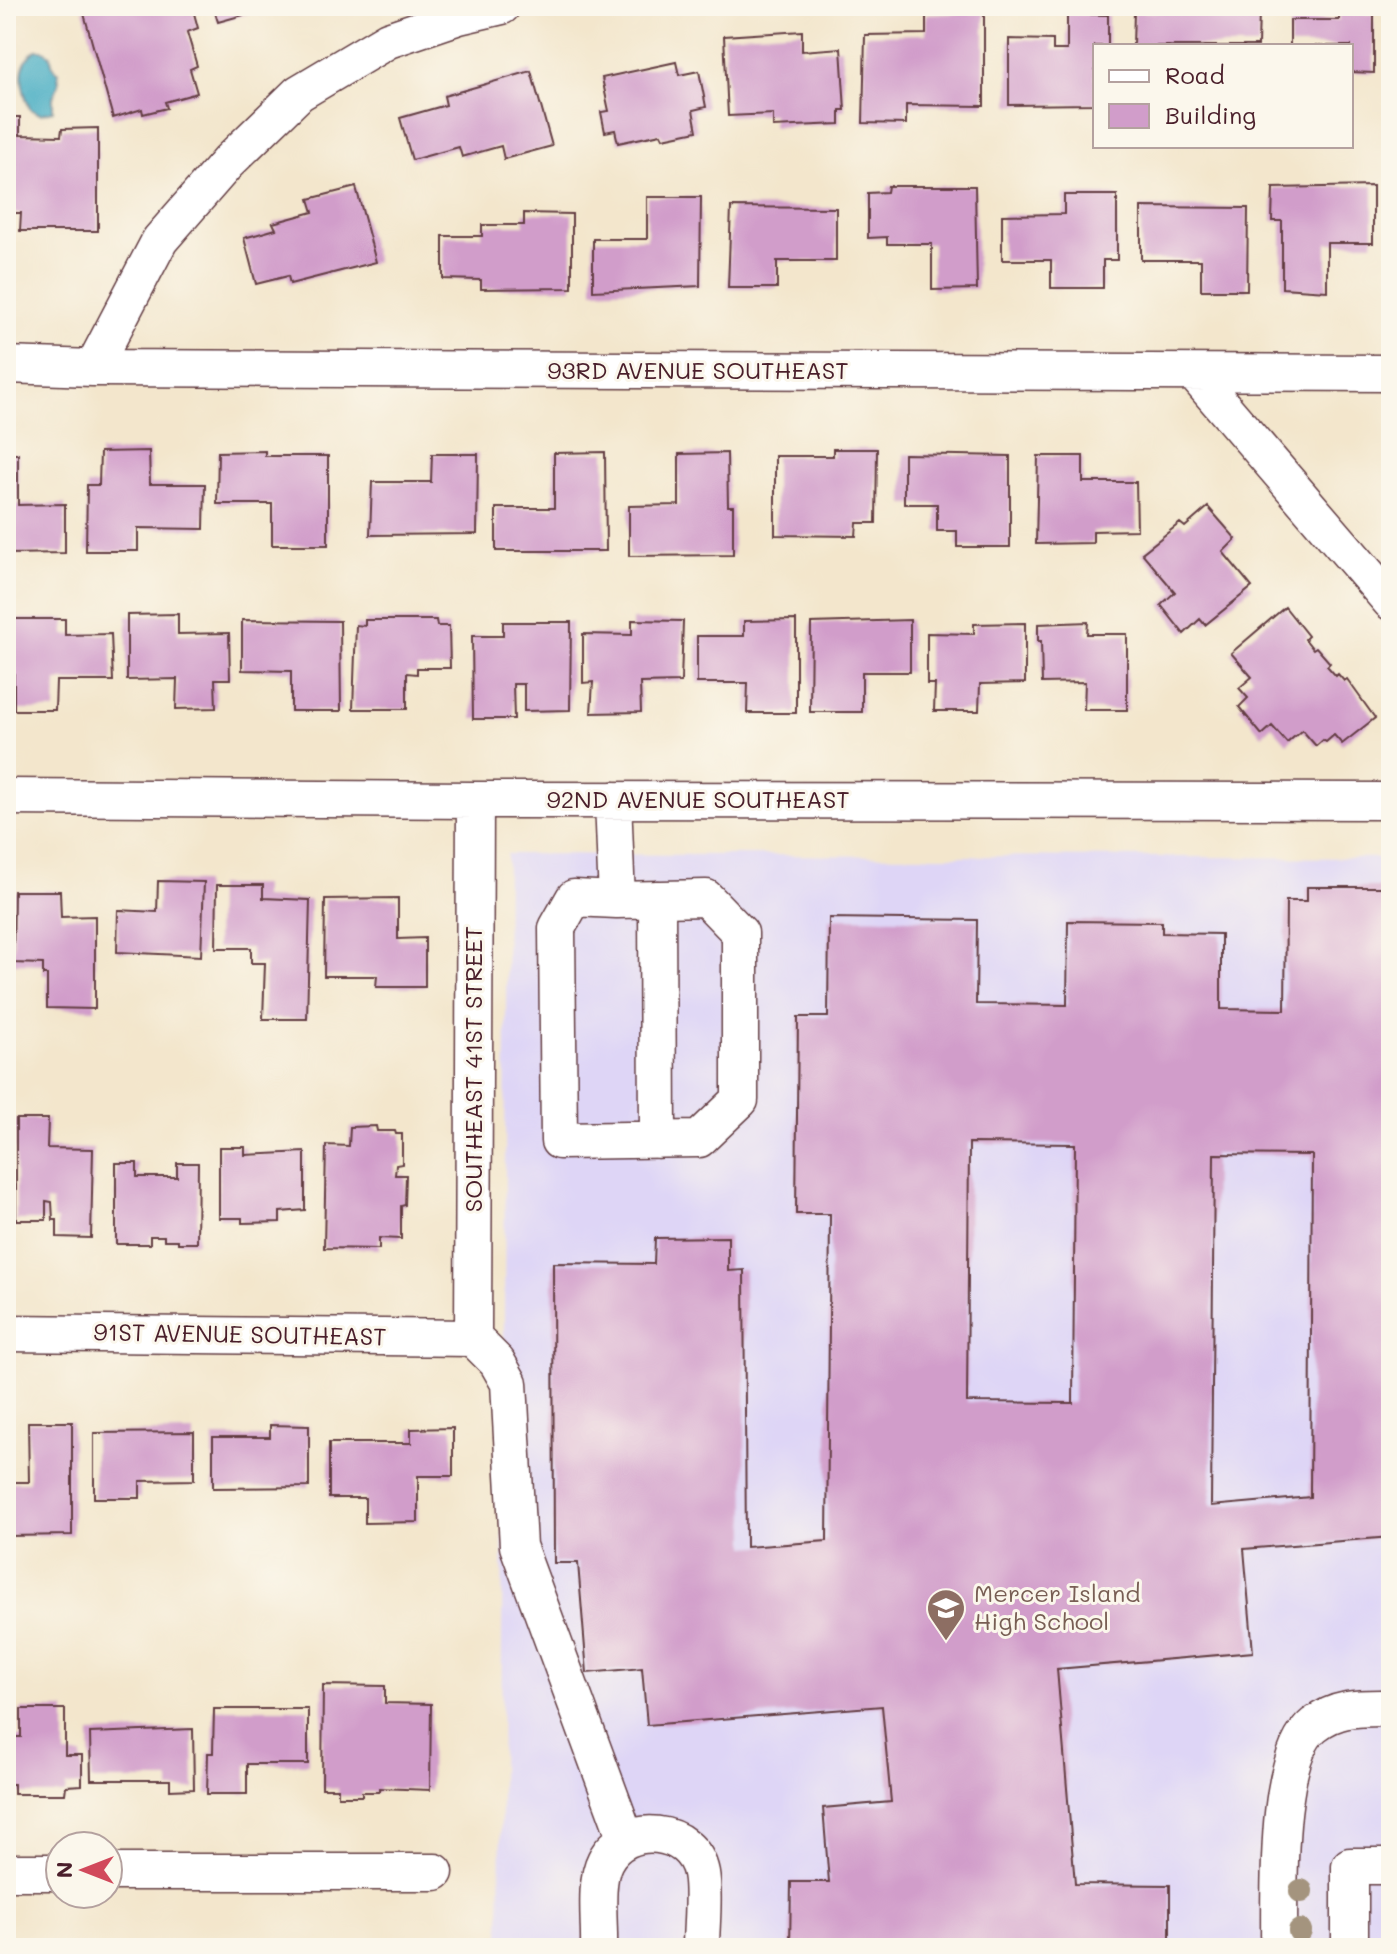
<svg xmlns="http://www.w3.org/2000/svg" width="1397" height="1954" viewBox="0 0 1397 1954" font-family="Mali,sans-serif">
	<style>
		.built { fill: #ded5f6 }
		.water { fill: #42abc2; stroke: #466576; stroke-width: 2 }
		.building { fill: #d19dca; fill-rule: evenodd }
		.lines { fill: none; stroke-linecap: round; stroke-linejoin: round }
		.minor-casing { stroke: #633d43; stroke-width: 39 }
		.minor { stroke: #fff; stroke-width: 36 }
		.tree { fill: #a4947e }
		.labels { text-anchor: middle; stroke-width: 6; stroke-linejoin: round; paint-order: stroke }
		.street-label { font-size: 24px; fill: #4a1f2b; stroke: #fbf7ec }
		.education-label { font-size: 24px; fill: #785e54; stroke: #fbf7ec; text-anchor: start }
	</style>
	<rect width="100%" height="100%" fill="#fbf7ec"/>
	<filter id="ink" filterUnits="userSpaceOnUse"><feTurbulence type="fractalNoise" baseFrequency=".0125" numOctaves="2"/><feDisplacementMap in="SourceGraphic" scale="16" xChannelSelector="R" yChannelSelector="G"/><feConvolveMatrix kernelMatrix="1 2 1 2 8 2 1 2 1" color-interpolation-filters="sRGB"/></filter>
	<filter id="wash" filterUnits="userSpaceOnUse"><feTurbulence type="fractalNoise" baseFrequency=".006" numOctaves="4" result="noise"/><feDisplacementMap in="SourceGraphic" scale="32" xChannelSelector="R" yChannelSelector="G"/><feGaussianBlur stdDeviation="1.8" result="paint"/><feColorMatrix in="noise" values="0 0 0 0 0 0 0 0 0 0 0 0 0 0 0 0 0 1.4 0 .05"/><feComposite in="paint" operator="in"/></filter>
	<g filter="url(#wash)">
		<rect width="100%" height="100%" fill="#f3e6cc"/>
		<path class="built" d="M507,854L1391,858V1948H500Z"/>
		<path class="water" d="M36,50H42L50,55L53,67L58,73L59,84L53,97V111L40,114L30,109C22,89 15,65 36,50Z"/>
		<g id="blocks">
			<path class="building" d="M98,6H192L198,28L187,32L197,66L190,69L197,93L165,102L167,108L143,114L142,109L113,118L83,10Z
				M213,6H272V7L218,22Z
				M1259,11L1258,46H1133L1134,12Z
				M984,13V106L906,105V124L863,123L865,35L926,34V14Z
				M1067,14L1108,15V46H1095V104L1009,105V39L1053,40V50H1067Z
				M1339,14H1374V73L1351,72V46H1290V20H1339Z
				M802,31V51L841,48L845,110H840V124L773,127V114L728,116L724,36Z
				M676,62L679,75L699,71L706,107L693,110L697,131L663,138L661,134L618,143L615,130L605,132L601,112L609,111L602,78Z
				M531,71L552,146L504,159L501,146L462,157L459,147L412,160L400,118L446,105L444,96Z
				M6,117H20V135L61,136L62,129L98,128V231H20L21,213H6Z
				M888,186H975L977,289L932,290V244H887V237L868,238V193L887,192Z
				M1373,186V243H1327V291L1282,288V221H1272L1273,188Z
				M356,187L376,262L290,284L288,276L256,284L244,238L276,229L273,223L313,212L309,199Z
				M1064,195H1117V260H1103V288H1051V260H1002V215L1064,214Z
				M647,197H701L700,286L593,291V239H647Z
				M731,207L836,208V261H777V288H728Z
				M1141,207L1248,208L1247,290H1201V260H1141Z
				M524,213L572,214V288L481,289V280L443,279V236H482V225H524Z
				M833,449H877L876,523H857L856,536L775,535V456H833Z
				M149,451L150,484H205L204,529L138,528V551H86L87,485H99L100,452Z
				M265,451V456H328V545H272V504H217L218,452Z
				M605,452L606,551H496V508H554V453Z
				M727,453L728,506H733V555L629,556V506L679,505V454Z
				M6,454H18V505L65,504V553L6,554Z
				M432,454H478L477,534L370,535L372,482H431Z
				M904,454L1010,456V547H957V531H937V504H904Z
				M1038,456H1083V482H1136L1137,530L1093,531V543L1036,544Z
				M1208,507L1236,539L1223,552L1252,587L1205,625L1200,619L1184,634L1161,605L1175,592L1142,553L1180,523L1185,527Z
				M1285,607L1308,636L1305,639L1313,649L1316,647L1330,663L1327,666L1336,676L1338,674L1344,681L1347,679L1375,718L1342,744L1334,735L1326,742L1323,740L1316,746L1302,730L1287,743L1272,726L1262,735L1239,707L1248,698L1239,688L1252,677L1231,653Z
				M178,614V634L229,633L230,679H215L216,708L176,709L177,679L127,680V615Z
				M14,619H65V635L111,634L113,681H56L55,710H14Z
				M242,620L340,621L341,711H291V671L242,670Z
				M365,620H436L437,626H449L450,668H417V674L407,673V709H353L356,625L365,626Z
				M632,620L683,621L681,682L640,683L641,712L591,713L593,682L583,683V634L632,635Z
				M796,620V713H747L748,683H697V636H744V621Z
				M910,620V672H862V712H810L811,623Z
				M503,622H571L570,710L524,711V684H513L514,719H473L472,636H503Z
				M1088,622L1087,634H1127V710H1084L1085,682L1042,683L1041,641H1038V624Z
				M1025,623V683L980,684L979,711H934L935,684H927V633L974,634V624Z
				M158,881L204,882L201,956L117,952L118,910L157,912Z
				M217,885H263V898L310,900L307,1019H263L265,963H251V948H216Z
				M1307,887H1390L1391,1537L1244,1549L1253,1652L1057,1669L1075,1884L1170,1885V1948H790L791,1882H829L823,1808L891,1802L882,1706L647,1725L642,1668L587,1673L578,1563H554L553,1263L654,1264L655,1238L728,1237V1271L744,1270L746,1547L827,1541L830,1214H796L798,1017H828L829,918L977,920L976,1004L1067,1005L1068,921L1162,922V933L1221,934V1009L1285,1010L1286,901H1307ZM969,1143L1075,1144L1073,1403L967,1402ZM1214,1154L1312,1155L1310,1497L1211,1506Z
				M14,891H60L61,917L95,916V1009L47,1008V975H43V964L13,963Z
				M398,898V939L425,938V987H376L377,976H324L325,899Z
				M16,1119H48L47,1148L93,1149L91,1238L57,1237V1220H53L52,1202L46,1201V1220H16Z
				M376,1126L377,1131H395L396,1134H402V1164L396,1165L395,1175H406L405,1205L401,1206V1239L379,1238V1249L324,1248L326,1145L349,1146L350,1127Z
				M219,1147H245V1155L305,1152V1210L280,1212V1222L242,1223V1218H219Z
				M116,1163H137V1177H177V1163H198L197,1243H178V1240H164V1236H150V1244H116Z
				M28,1422H72V1535L6,1536V1482H29Z
				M270,1425L309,1426V1487L213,1488V1437H270Z
				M453,1428V1476H418V1522L365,1523V1498H329V1443H411V1429Z
				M194,1432V1480L140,1481V1498H94V1433Z
				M323,1685L385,1686V1703L431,1704L430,1790L379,1788V1792H362V1796H338V1788H322Z
				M21,1709H65V1755H82V1785L66,1786L65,1794H14V1784H6V1737H21Z
				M214,1709H308V1764H247V1794H207L208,1753H213Z
				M193,1729L194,1789L170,1790V1780H91L90,1733Z"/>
		</g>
	</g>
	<g filter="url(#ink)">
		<use href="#blocks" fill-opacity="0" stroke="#633d43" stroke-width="2"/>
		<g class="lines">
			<g class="minor-casing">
				<path id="minor" d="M6,365L93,368L1391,373
					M93,368L160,240L228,162L299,93L388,40L459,16L502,6
					M1195,374L1391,602
					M6,797L475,800L1391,801
					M613,800L617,900L574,898L557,928L559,1141L699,1139L740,1100V933L706,898L617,900
					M657,899L658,1140
					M6,1333L473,1338
					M473,1338L475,800
					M473,1338L497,1362L509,1383L518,1546L626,1839
					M6,1872H60
					M108,1872H435
					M599,1948C600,1924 594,1882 605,1861C625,1821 692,1827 701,1873C705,1894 701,1926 701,1948
					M1279,1948C1280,1898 1273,1757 1314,1725C1339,1706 1362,1708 1391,1708
					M1350,1948V1866H1391"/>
			</g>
			<use href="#minor" class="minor"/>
		</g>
		<g class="tree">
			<circle cx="1301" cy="1891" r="12"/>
			<circle cx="1300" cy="1931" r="12"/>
		</g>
	</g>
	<defs>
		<g id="school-pin" transform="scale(2)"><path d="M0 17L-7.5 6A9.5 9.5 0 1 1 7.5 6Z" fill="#8d6e63" stroke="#fbf7ec"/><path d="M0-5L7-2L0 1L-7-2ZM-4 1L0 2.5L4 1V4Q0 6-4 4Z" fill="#fff"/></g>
	</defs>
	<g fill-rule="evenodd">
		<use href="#school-pin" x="946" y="1608"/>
	</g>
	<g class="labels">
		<g class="street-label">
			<text x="698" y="379">93RD AVENUE SOUTHEAST</text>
			<text x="698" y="808">92ND AVENUE SOUTHEAST</text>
			<text transform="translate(474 1069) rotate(-90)" y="8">SOUTHEAST 41ST STREET</text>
			<text transform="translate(240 1335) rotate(1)" y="8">91ST AVENUE SOUTHEAST</text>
		</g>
		<g class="education-label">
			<text x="974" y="1602">Mercer Island<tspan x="974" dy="28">High School</tspan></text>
		</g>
	</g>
	<rect width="1397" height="1954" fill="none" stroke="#fbf7ec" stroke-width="32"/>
	<rect x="1093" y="44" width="260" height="104" fill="#fbf7ec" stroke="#b4a19f" stroke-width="2"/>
	<rect x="1109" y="70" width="40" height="12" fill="#ffffff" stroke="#b4a19f" stroke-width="2"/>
	<text x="1165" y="84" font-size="24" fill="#4a1f2b">Road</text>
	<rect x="1109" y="104" width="40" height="24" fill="#d19dca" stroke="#b4a19f" stroke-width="2"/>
	<text x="1165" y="124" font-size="24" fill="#4a1f2b">Building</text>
	<g transform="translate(84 1870) rotate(270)"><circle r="38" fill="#fbf7ec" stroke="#b4a19f" stroke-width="2"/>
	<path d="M0-6L14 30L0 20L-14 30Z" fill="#d1495b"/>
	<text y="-12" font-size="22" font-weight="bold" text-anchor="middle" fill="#4a1f2b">N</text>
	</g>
</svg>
